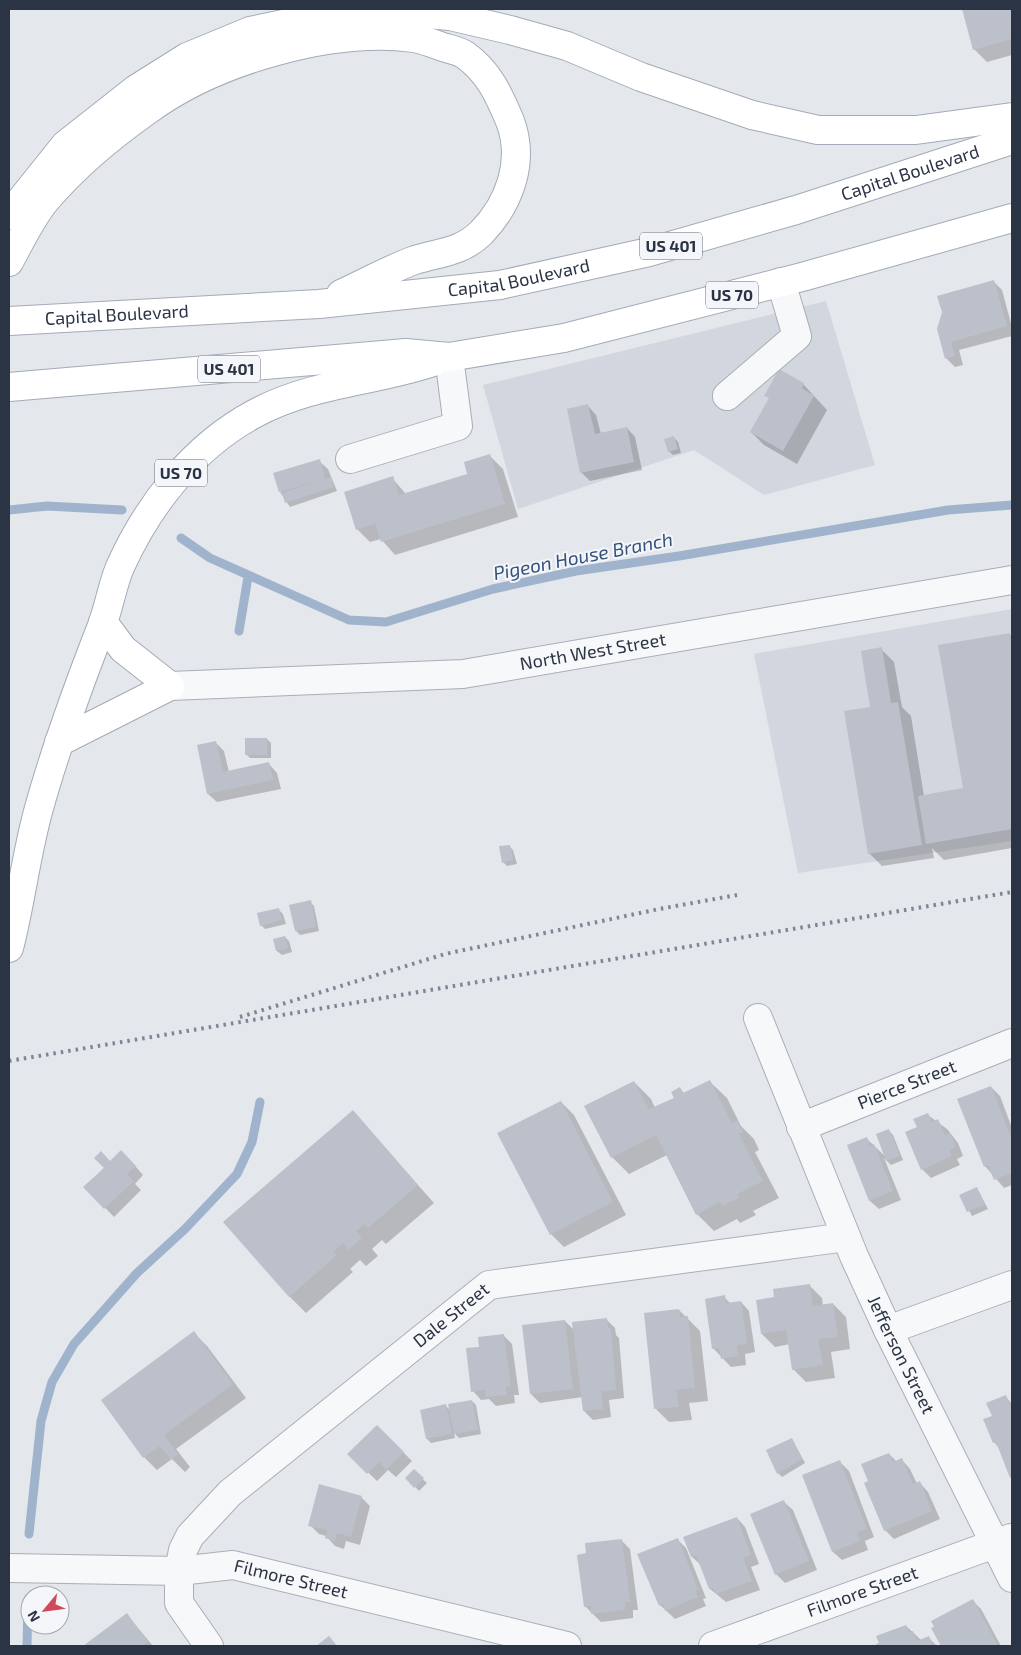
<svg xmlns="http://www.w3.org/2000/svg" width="1021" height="1655" viewBox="0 0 1021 1655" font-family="'Exo 2',sans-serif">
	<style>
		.built { fill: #d2d6de }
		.shadow { fill: #0003 }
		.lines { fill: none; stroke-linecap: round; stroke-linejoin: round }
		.stream { stroke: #9fb4cc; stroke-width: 9 }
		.building { fill: #bbc0ca }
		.minor-casing { stroke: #a9aeb7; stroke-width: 30 }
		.major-casing { stroke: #a3abb8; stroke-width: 30 }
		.minor { stroke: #f7f8fa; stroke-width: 28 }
		.major { stroke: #fff; stroke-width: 28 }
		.rail { stroke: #7d8696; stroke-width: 4; stroke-dasharray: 2.5 5; stroke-linecap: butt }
		.labels { text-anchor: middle; stroke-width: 4; stroke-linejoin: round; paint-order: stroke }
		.shield { fill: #f4f6f9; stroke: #676e7b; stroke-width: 1 }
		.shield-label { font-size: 16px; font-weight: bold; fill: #2b3445 }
		.street-label { font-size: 18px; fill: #2b3445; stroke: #f4f6f9 }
		.water-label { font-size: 19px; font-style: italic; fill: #34527a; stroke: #f4f6f9 }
	</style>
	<rect width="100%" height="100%" fill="#e4e7ec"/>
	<path class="built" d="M826,301L875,465L764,495L694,450L518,509L483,385Z
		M1012,609V841L798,873L754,654Z"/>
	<path class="shadow" d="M963,9H1012V55L987,62L974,49Z
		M993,281L1002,290L1012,327V336L959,350L963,365L955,367L946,358L938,329Z
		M803,384L827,410L797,464L764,445L751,432L770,399L766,395Z
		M588,406L596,415L601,434L627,428L635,437L642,470L590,481L581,472Z
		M674,438L678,442L681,453L673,455L669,451Z
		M490,456L503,469L518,517L395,555L381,539L370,542L357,529L392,478L406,494L469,475Z
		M319,461L328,469L337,491L290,507L280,492Z
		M1009,634L1012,637V848L944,860L932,848L934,858L882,866L869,853L872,708L881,649L894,662L902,707L911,716L924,796L964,789Z
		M267,739L271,743V758H250L246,754Z
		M215,742L224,751L229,772L269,764L277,773L281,789L217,802L208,794Z
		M509,846L513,850L517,864L507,866L503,862Z
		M310,902L314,906L319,931L300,935L296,931Z
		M279,910L283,914L286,924L265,929L261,925Z
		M285,937L289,941L292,952L282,955L277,951L275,940Z
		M709,1081L727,1098L741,1126L754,1139L759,1150L755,1152L779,1198L753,1211L756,1215L740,1223L737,1219L714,1231L697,1214L667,1155L629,1174L612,1157L634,1082L651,1099L655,1108L675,1098L680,1089L685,1094Z
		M991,1087L1000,1096L1012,1128V1185L1004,1188L985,1166Z
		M561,1102L574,1115L626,1215L564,1247L551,1234Z
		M353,1112L434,1203L386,1244L382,1240L372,1249L378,1256L366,1266L360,1260L350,1269L353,1272L306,1313L289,1296Z
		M928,1115L947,1129L958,1143L963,1156L957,1159L960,1165L931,1178L922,1169L918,1128Z
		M889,1131L893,1135L903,1160L891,1165L884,1158L901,1200L879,1209L870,1201L867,1139L886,1157Z
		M130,1160L143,1175L135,1184L141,1190L114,1217L85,1187L110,1162Z
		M977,1188L988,1209L972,1216L961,1195Z
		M809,1285L822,1298L823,1306L833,1304L846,1317L850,1349L831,1352L835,1378L806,1382L793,1369L790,1344L775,1347L762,1334L776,1298Z
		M724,1297L731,1304L741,1302L749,1311L755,1352L745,1354L746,1365L731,1367L713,1348Z
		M679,1310L700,1331L708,1401L689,1403L692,1420L669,1422L656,1409Z
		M606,1319L615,1328L616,1335L619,1338L624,1398L609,1400L611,1417L593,1420L584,1411L583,1397L540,1403L531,1394L565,1321L575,1331Z
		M194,1333L207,1346L246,1398L176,1449L190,1467L185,1472L172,1459L157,1470L144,1457L102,1401Z
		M503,1335L512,1344L519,1395H514L515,1403L496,1406L489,1399L481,1400L473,1391L480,1348Z
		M1006,1397L1012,1404V1478L1000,1449L994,1442L993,1416Z
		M472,1401L476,1405L481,1434L459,1438L454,1433L455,1438L431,1443L427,1439L421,1411L446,1406L451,1411Z
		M377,1426L412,1461L396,1477L388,1470L377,1481L349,1454Z
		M792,1439L805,1463L782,1477L778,1473Z
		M889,1454L897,1462L902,1460L910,1469L917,1484L920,1483L928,1492L940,1519L894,1539L885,1530Z
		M840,1462L849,1471L874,1537L865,1541L868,1550L842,1560L833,1552L803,1476Z
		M414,1471L427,1483L419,1491L407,1478Z
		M361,1497L370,1506L360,1545L346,1541L344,1549L335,1546L326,1536L319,1534L310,1525Z
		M784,1502L793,1510L817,1570L785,1583L776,1574Z
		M737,1518L745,1527L759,1564L751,1567L760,1590L726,1602L710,1589L702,1566L692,1557L685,1538Z
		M677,1539L686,1548L706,1598L703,1599L706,1606L675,1619L660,1605Z
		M621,1540L630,1549L638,1610H633V1618L601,1622L585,1606L588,1554Z
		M972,1600L981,1609L1001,1646H942L933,1629Z
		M127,1615L153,1646H85Z
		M906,1626L921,1640L929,1638L937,1646H878Z"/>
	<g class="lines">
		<path class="stream" d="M9,510L47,506L122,510
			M181,538L210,558L349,620L386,622L493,589L576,571L679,556L948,510L1012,505
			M239,631L248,577
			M29,1534L41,1421L52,1382L74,1344L137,1273L185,1229L237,1174L252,1142L260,1102
			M27,1646L28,1600"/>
	</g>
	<path class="building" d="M962,9H1012V39L973,50Z
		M994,280L1007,326L951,342L955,356L945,359L937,329L942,312L937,296Z
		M779,369L804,383L802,388L814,396L783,451L750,432L769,398L764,396Z
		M588,404L595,434L627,427L634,462L580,473L567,409Z
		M674,436L678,449L668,452L664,439Z
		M490,454L505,504L381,542L375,524L356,530L344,492L393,476L399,495L467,474L464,462Z
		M320,459L325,479L331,477L334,487L285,503L282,493L314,482L279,492L273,473Z
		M1010,633L1012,647V829L926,844L918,796L963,788L938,645Z
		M882,647L891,703L898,702L922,845L868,854L844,711L870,707L861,651Z
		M245,738H267V755H245Z
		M216,741L223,772L269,762L273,780L207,794L197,745Z
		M510,845L513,860L502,863L499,846Z
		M311,900L316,927L295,931L289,905Z
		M279,908L282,920L260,926L257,913Z
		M285,936L288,948L276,951L273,939Z
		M710,1080L732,1123L737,1120L743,1132L739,1134L763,1181L737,1194L739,1198L722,1206L720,1202L696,1215L656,1135L611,1158L584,1106L634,1081L649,1109L674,1098L671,1092L680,1087L683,1093Z
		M991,1086L1012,1140V1173L994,1180L988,1165L984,1167L957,1099Z
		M561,1101L613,1202L550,1235L497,1133Z
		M353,1110L418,1185L368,1228L365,1224L356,1231L362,1238L348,1250L343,1243L334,1251L337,1255L289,1297L223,1222Z
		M928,1113L932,1122L938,1119L945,1135L950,1133L956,1147L949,1150L952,1156L921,1170L905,1132L917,1127L913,1119Z
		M889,1129L900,1156L886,1161L876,1134Z
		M867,1137L870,1146L874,1144L893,1191L869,1201L847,1145Z
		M121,1150L136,1166L127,1174L134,1181L104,1209L83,1187L104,1168L94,1158L101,1151L110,1161Z
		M977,1187L985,1205L967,1212L959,1195Z
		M810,1284L813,1306L833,1303L838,1337L818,1339L823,1365L792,1370L786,1330L761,1334L756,1300L774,1297L773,1289Z
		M725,1295L726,1303L741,1301L747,1344L737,1345L738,1356L721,1359L719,1348L712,1349L705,1299Z
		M679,1309L680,1317L688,1316L695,1388L676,1390L679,1407L654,1409L644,1313Z
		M607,1318L608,1328H611L616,1390L601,1392L603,1409L583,1411L572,1322Z
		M565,1320L573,1389L530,1394L522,1325Z
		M194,1331L233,1384L164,1435L178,1454L171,1460L160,1446L143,1458L101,1400Z
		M504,1334L511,1386L506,1387L507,1395L486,1397L485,1390L471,1392L466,1348L479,1347L478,1337Z
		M1006,1395L1012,1409V1477L1010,1478L996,1442L993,1443L983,1419L992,1416L986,1403Z
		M472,1400L478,1430L454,1434L448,1404Z
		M446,1404L452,1434L426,1439L420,1410Z
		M377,1425L404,1452L386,1470L379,1462L367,1474L347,1454Z
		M792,1438L802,1459L777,1474L766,1450Z
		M889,1453L893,1462L902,1458L913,1484L920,1481L932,1511L884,1531L864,1483L868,1481L861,1464Z
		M840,1460L867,1529L857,1532L860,1541L832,1552L802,1475Z
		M414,1469L424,1478L414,1488L405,1478Z
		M319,1484L362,1496L351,1537L337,1533L335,1541L325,1538L327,1530L308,1526Z
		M784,1500L809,1561L775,1575L750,1514Z
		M737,1517L751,1555L743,1558L752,1581L716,1594L713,1588L709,1589L696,1555L691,1557L683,1537Z
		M678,1538L698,1589L695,1590L698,1597L665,1611L663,1604L659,1606L637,1554Z
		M622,1539L630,1602H625V1610L591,1614V1606L584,1607L577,1555L586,1553L585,1543Z
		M973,1599L998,1646H941L931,1628L934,1627L931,1621Z
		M127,1613L148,1642L142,1646H83Z
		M906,1625L909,1633L913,1631L917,1641L929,1636L933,1646H877L876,1644L879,1643L876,1636Z
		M329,1636L337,1646H316Z"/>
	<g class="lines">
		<g class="minor-casing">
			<g id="minor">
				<path d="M727,396L797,336L781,282"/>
				<path d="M350,459L458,426L449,357"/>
				<path id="s1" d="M170,686L463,674L1012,580"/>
				<path id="s2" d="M758,1018L854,1256L888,1330L1012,1578"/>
				<path id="s3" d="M801,1127L1012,1043"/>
				<path d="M888,1330L1012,1285"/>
				<path id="s4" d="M9,1568L179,1571L233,1565L567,1646"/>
				<path id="s5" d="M209,1646L179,1603V1571L183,1550L190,1536L230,1493L489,1285L846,1237"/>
				<path id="s6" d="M713,1646L1011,1538"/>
			</g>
		</g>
		<g class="major-casing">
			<g id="major">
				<path d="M9,215L65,145L136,89L187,57L250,31L327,15L403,12L450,16L510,30L567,46L641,77L752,115L818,130H916L1012,117"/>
				<path d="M9,262C20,242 31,218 46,200C75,166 111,136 148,110C215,61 331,27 414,38C422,39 431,43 440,46C448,49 458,50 465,55C489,72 499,95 510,121C525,161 510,203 481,233C460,253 440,252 415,260C390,269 365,283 341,294"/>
				<path id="s7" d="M9,321L319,304L500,285L649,252L796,210L1012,140"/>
				<path d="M9,387L406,353L449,357L564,338L802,277L1012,218"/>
				<path d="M59,742L170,686L123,649L103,622"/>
				<path d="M9,948C21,902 26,854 39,808C56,747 78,687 101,628C109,608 112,586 120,567C148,505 193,447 254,414C310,383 374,382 433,362"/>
			</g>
		</g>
		<use href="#minor" class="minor"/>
		<use href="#major" class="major"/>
		<path class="rail" d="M240,1017L445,954L659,909L737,895
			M9,1061L1012,892"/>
	</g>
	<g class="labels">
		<g class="shield">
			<rect x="640" y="232.5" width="62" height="27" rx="4"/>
			<rect x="706" y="281.5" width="52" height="27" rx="4"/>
			<rect x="198" y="355.5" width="62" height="27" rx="4"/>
			<rect x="155" y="459.5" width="52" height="27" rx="4"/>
		</g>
		<g class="shield-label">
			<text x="671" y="252">US 401</text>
			<text x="732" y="301">US 70</text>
			<text x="229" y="375">US 401</text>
			<text x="181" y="479">US 70</text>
		</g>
		<g class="street-label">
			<text dy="6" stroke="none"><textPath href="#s7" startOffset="918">Capital Boulevard</textPath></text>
			<text dy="6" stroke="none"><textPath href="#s7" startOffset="512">Capital Boulevard</textPath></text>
			<text dy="6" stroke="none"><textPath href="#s7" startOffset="108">Capital Boulevard</textPath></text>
			<text dy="6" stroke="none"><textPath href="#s1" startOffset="425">North West Street</textPath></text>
			<text dy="6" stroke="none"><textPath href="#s3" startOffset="114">Pierce Street</textPath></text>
			<text dy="6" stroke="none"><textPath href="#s5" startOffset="464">Dale Street</textPath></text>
			<text dy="6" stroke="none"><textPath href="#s2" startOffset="366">Jefferson Street</textPath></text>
			<text dy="6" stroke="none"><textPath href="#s4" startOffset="284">Filmore Street</textPath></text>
			<text dy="6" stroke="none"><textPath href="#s6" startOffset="159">Filmore Street</textPath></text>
		</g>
		<g class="water-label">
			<text transform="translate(583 556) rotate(-11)" y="7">Pigeon House Branch</text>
		</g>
	</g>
	<rect width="1021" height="1655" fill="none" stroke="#2b3445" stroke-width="20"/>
	<g transform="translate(45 1610) rotate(241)"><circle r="24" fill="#f4f6f9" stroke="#a4a8b1"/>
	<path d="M0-4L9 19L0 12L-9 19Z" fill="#d1495b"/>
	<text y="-8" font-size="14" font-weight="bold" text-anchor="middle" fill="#2b3445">N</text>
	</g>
</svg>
